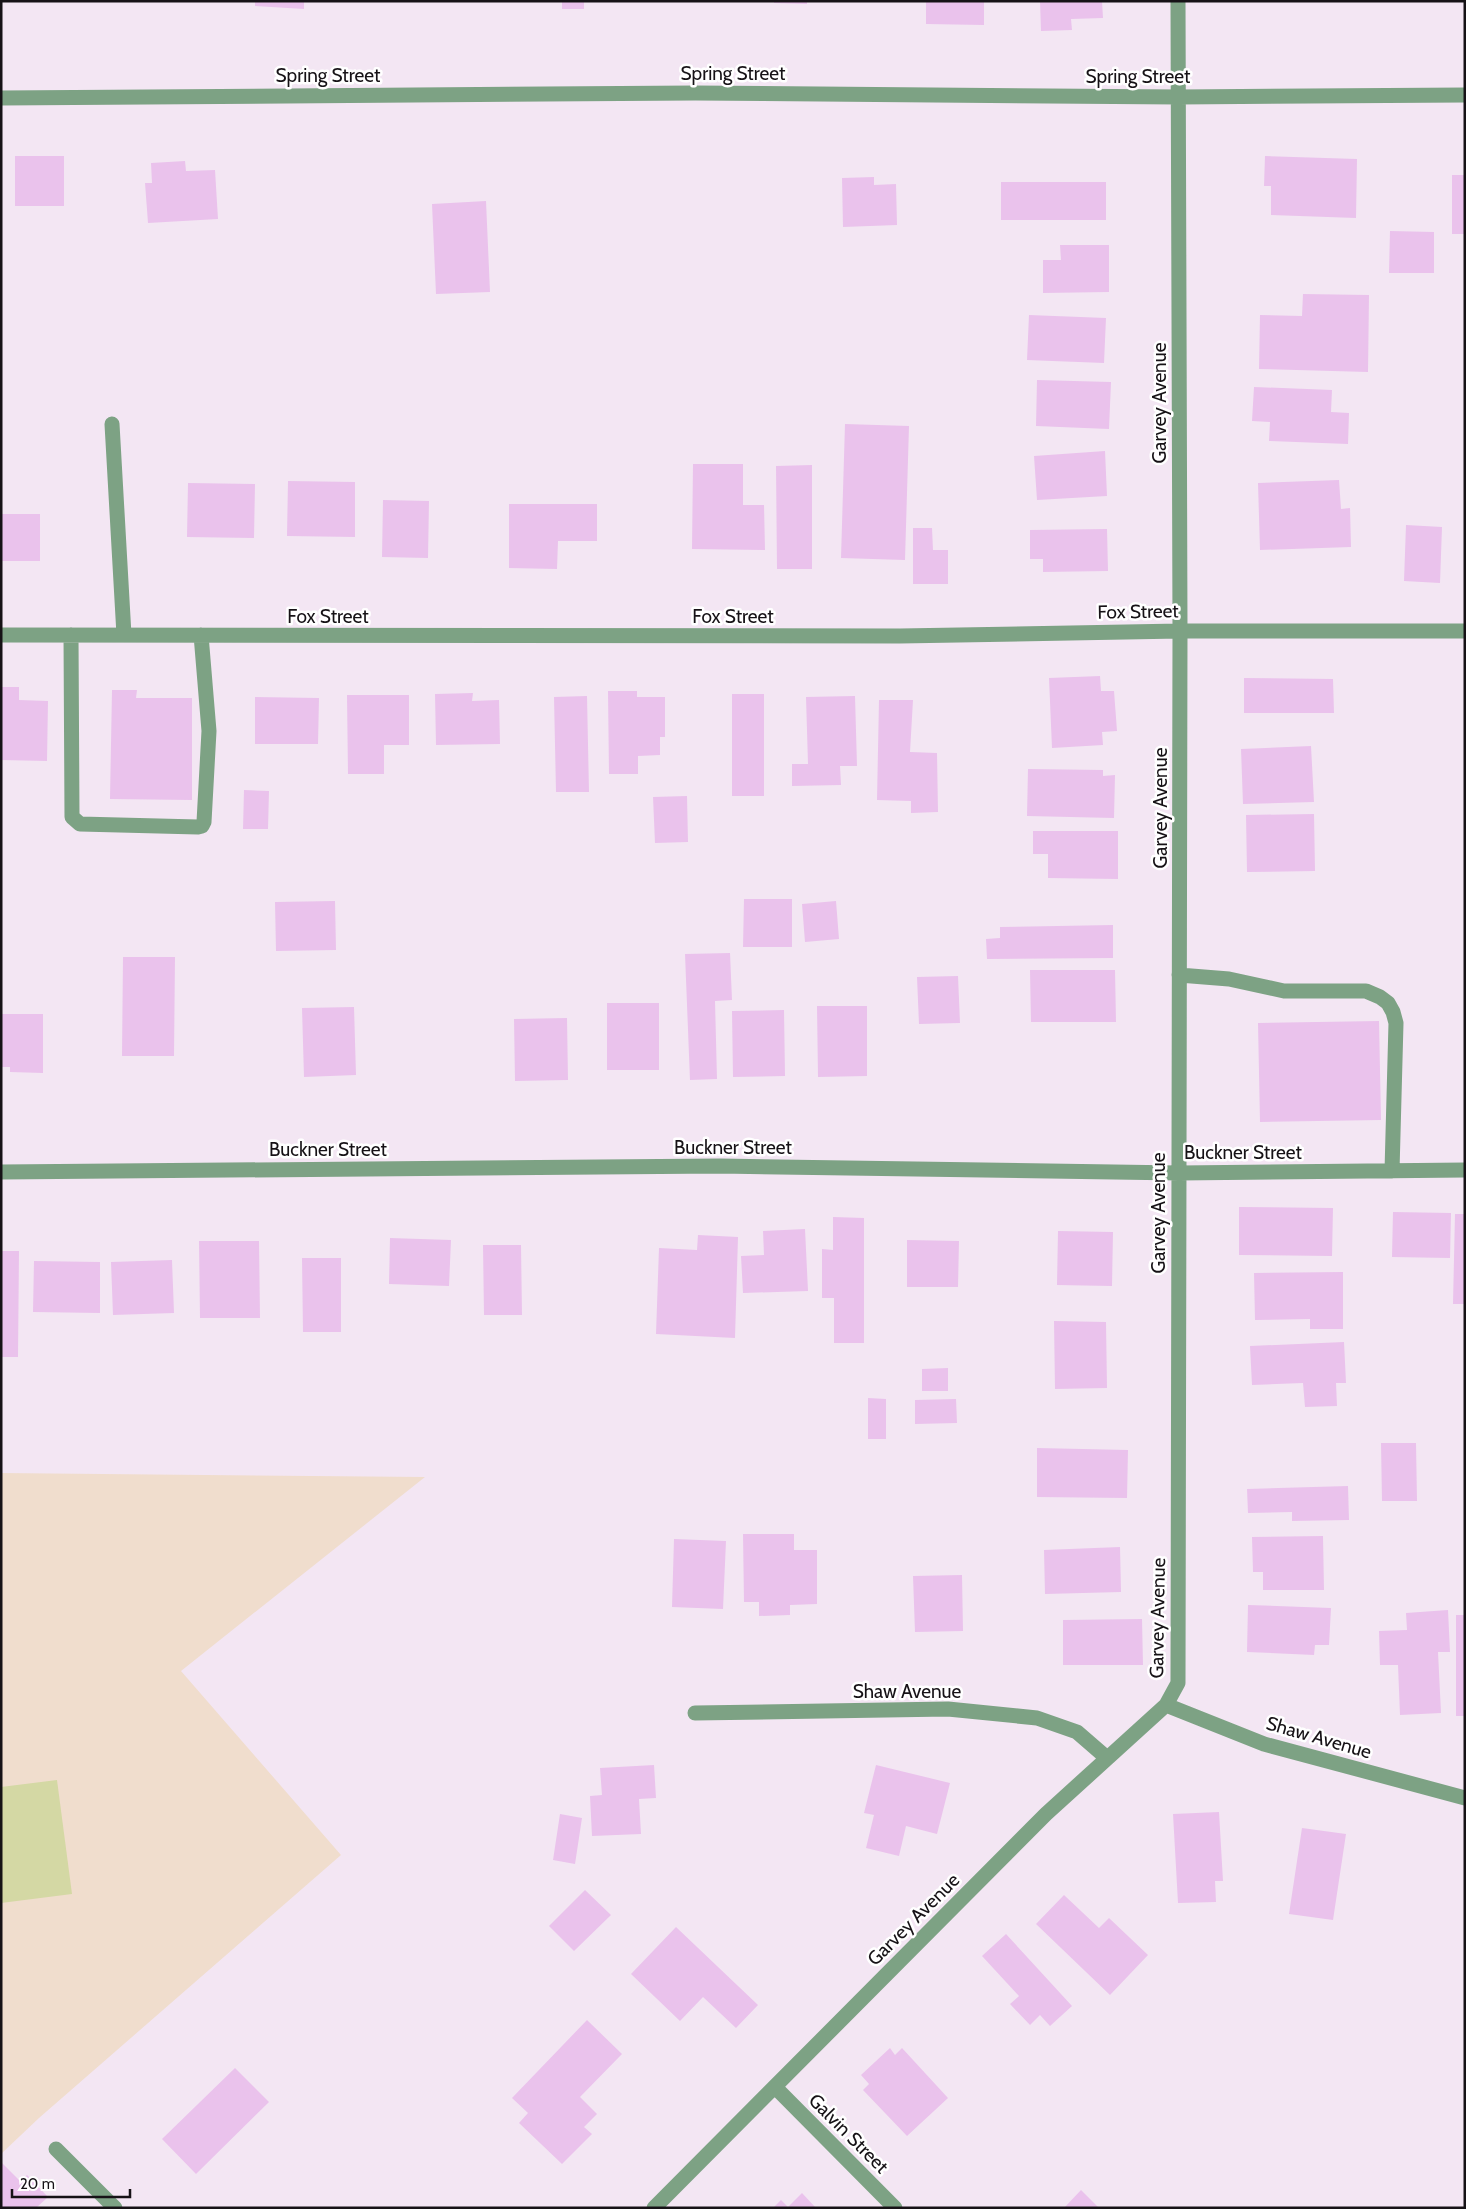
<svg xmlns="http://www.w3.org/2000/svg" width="1466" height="2209" viewBox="0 0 1466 2209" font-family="Cabin,sans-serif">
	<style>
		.education { fill: #f0ddcd }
		.green { fill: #d4d8a4 }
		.building { fill: #eac2ec }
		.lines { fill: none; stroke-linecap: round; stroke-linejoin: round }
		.minor { stroke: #7da284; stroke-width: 15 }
		.labels { text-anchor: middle; stroke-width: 5; stroke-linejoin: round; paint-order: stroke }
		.street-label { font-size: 19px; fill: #161216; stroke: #fff }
	</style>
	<rect width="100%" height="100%" fill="#f3e6f3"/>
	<path class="education" d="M1,1473L425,1477L181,1671L341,1855L39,2118L1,2154Z"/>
	<path class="green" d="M57,1780L72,1894L1,1903V1787Z"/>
	<path class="building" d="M255,1H304V9L255,6Z
		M562,1H584V9H562Z
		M774,1H807V4L774,3Z
		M926,1H984V25L926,24Z
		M1040,1H1102L1103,18L1071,19L1072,30L1041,31Z
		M15,156H64V206H15Z
		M1265,156L1357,159L1356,218L1271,215V186H1264Z
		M185,161L186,171L215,170L218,219L148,223L145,183H152L151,163Z
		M1452,175H1465V234H1452Z
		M874,177V185L896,184L897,225L843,227L842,178Z
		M1001,182H1106V220H1001Z
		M486,201L490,292L436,294L432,204Z
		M1390,231L1434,232V273H1389Z
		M1060,245H1109V292L1043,293V260H1061Z
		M1303,294L1369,295L1368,372L1259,369L1260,315L1302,316Z
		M1029,315L1106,318L1104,363L1027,360Z
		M1037,380L1111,382L1109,429L1036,426Z
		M1254,387L1332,390L1331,412L1349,413L1348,444L1269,441L1270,422L1252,421Z
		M845,424L909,426L905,560L841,558Z
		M1105,451L1107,496L1037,500L1034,456Z
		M693,464H743V505H764L765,550L692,549Z
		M812,465V569H777L776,466Z
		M1339,480L1341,509L1350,508L1351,547L1260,550L1258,483Z
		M288,481L355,482V537L287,536Z
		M188,483L255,484L254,538L187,537Z
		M383,500L429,501L428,558L382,557Z
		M509,504H597V541H558L557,569L509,568Z
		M1,514H40V561H1Z
		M1406,525L1442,527L1440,583L1404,581Z
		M913,528H932L933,550H948V584H913Z
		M1107,529L1108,571L1043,572V559H1030V530Z
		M1100,676L1101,691H1114L1117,731L1102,732L1103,745L1052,748L1049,678Z
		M1244,678L1333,679L1334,713H1244Z
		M1,687H19V700L48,701L47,761L1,760Z
		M112,690H137L136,698H192V800L110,799Z
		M608,691H637V697H665V737H660V755L638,756V774H609Z
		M473,693L472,701L499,700L500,744L436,745L435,694Z
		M732,694H764V796H732Z
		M347,695H409V745H384V774H348Z
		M587,696L589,792H556L554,697Z
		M855,696L857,766H840L841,785L792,786V764H808L806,697Z
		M255,697L319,698L318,744H255Z
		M879,700H913L910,752L937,753L938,812L911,813V801L877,800Z
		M1311,746L1314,802L1243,804L1241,749Z
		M1028,769L1103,770V776L1115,775L1114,818L1027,816Z
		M244,790L269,791L268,829H243Z
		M687,796L688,842L655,843L653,797Z
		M1314,814L1315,871L1247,872L1246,815Z
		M1033,831H1118V879L1048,878V854H1033Z
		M744,899H792V947H743Z
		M335,901L336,950L276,951L275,902Z
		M836,901L839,939L805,942L802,904Z
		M1113,925V958L987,959L986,939L1000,938V927Z
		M730,953L732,1000L715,1001L717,1079L690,1080L685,954Z
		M123,957H175L174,1056H122Z
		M1030,970H1115L1116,1022H1031Z
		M958,976L960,1023L919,1024L917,977Z
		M607,1003H659V1070H607Z
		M817,1006H867V1076L818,1077Z
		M354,1007L356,1075L304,1077L302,1008Z
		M784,1010L785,1076L733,1077L732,1011Z
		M1,1014H43V1073L10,1072V1067H1Z
		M567,1018L568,1080L515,1081L514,1019Z
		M1379,1021L1381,1120L1260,1122L1258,1023Z
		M1239,1207L1333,1208L1332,1256L1239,1255Z
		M1393,1212L1451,1213L1450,1258L1392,1257Z
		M1455,1214H1465V1304H1453Z
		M833,1217L864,1218V1343H834V1298H822V1249L833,1250Z
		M805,1229L808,1291L743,1293L741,1256L764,1255L763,1231Z
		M1058,1231L1113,1232L1112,1286L1057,1285Z
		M698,1235L738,1237L735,1338L656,1334L659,1248L697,1250Z
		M390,1238L451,1240L449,1286L389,1284Z
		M907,1240L959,1241L958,1287H907Z
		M199,1241H259L260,1318H200Z
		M483,1245H521L522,1315H484Z
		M1,1251H19L18,1357H1Z
		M302,1258H341V1332H303Z
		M172,1260L174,1313L113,1315L111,1262Z
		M34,1261L100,1262V1313L33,1312Z
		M1343,1272V1329H1310V1319L1255,1320L1254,1273Z
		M1054,1321L1106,1322L1107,1388L1055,1389Z
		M1344,1342L1346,1383H1336L1337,1406L1305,1407L1303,1383L1252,1385L1250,1346Z
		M948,1368V1391H922V1369Z
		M868,1398L886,1399V1439H868Z
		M956,1399L957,1423L915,1424V1400Z
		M1381,1443H1416L1417,1501H1382Z
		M1037,1448L1128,1450L1127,1498L1037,1497Z
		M1348,1486L1349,1520L1292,1521V1512L1248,1513L1247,1489Z
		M743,1534H794V1550H817V1604L790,1605V1615L759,1616V1602H744Z
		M1323,1536L1324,1590H1263V1572H1253L1252,1537Z
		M674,1539L726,1541L723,1609L672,1607Z
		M1120,1547L1121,1592L1045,1594L1044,1550Z
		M962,1575L963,1631L915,1632L913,1576Z
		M1248,1605L1331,1608L1329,1645H1315L1314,1655L1247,1652Z
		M1448,1610L1450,1652H1438L1441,1713L1400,1715L1398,1665H1380L1379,1631L1407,1630L1406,1613Z
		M1456,1615H1465V1716H1456Z
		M1142,1619L1143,1665H1063V1620Z
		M654,1765L656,1798L639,1799L641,1834L592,1836L590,1796L602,1795L600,1768Z
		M876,1765L950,1783L937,1834L906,1826L899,1856L866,1848L874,1815L864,1813Z
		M1219,1812L1223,1881H1215L1216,1902L1178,1903L1173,1814Z
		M560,1814L582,1818L575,1864L553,1860Z
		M1302,1828L1346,1834L1333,1920L1289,1914Z
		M585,1890L611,1915L574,1951L549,1926Z
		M1064,1895L1099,1928L1109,1918L1148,1955L1110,1995L1036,1924Z
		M676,1927L758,2005L736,2028L703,1997L680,2021L631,1974Z
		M1006,1934L1072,2006L1050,2026L1040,2015L1030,2025L1010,2004L1019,1996L982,1956Z
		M587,2020L622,2054L580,2097L597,2114L584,2127L592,2134L562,2164L519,2123L528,2113L512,2098Z
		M890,2048L895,2055L902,2048L948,2098L907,2136L863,2090L869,2084L861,2075Z
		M235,2068L269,2102L196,2174L162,2139Z
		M1,2162L20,2181L27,2175L48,2197L36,2208H1Z
		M1081,2190L1099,2208H1064Z
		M802,2193L816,2208H773L781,2200L788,2207Z"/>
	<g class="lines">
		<path class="minor" d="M1,98L695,93L1178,97L1465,95
			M112,424L124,635
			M1,635L900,636L1180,631H1465
			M71,635L72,817L80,824L198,827L202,826L204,822L209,731L201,635
			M1179,975L1229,979L1284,991H1366L1380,997L1388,1003L1393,1012L1396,1023L1392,1171
			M1,1172L720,1166L1179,1173L1465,1170
			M1166,1705L1264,1744L1465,1798
			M695,1713L948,1709L1037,1718L1077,1732L1107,1758
			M775,2087L895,2208
			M56,2149L115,2208
			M654,2208L1046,1814L1166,1705L1178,1683L1180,631L1178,1"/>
	</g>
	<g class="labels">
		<g class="street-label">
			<text x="733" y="80">Spring Street</text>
			<text x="328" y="82">Spring Street</text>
			<text x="1138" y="83">Spring Street</text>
			<text transform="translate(1159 403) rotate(-90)" y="7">Garvey Avenue</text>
			<text transform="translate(1138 611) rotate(-1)" y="7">Fox Street</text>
			<text x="328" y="623">Fox Street</text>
			<text x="733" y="623">Fox Street</text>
			<text transform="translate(1160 808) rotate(-90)" y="7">Garvey Avenue</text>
			<text x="733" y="1154">Buckner Street</text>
			<text x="328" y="1156">Buckner Street</text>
			<text x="1243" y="1159">Buckner Street</text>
			<text transform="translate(1158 1213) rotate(-90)" y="7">Garvey Avenue</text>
			<text transform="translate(1157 1618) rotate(-89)" y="7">Garvey Avenue</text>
			<text x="907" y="1698">Shaw Avenue</text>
			<text transform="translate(1319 1737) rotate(16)" y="7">Shaw Avenue</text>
			<text transform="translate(913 1919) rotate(-45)" y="7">Garvey Avenue</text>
			<text transform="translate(849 2133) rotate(45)" y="7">Galvin Street</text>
		</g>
	</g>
	<rect width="1466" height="2209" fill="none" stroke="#161216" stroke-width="5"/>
	<path d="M12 2189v8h118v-8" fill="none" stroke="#161216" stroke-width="2.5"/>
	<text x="20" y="2189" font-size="15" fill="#161216" stroke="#ffffff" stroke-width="4" paint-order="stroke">20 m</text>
</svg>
